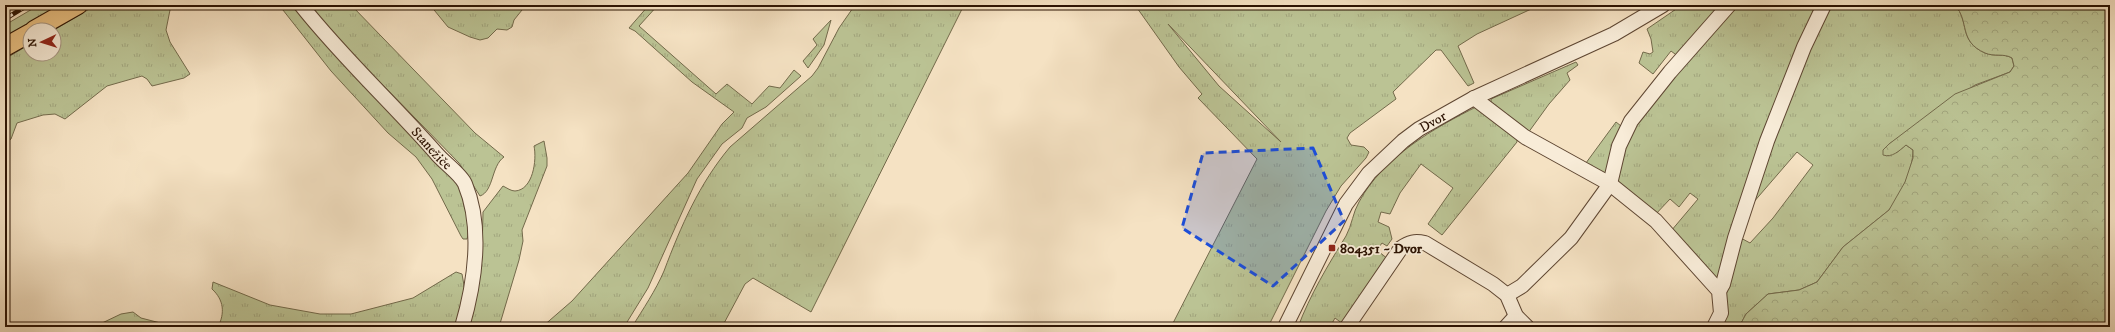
<svg xmlns="http://www.w3.org/2000/svg" width="2115" height="332" viewBox="0 0 2115 332" font-family="'IM FELL DW Pica',serif">
	<style>
		.grass { fill: url(#grass-tufts); stroke: #736a4b; fill-rule: evenodd }
		.forest { fill: url(#forest-crowns); stroke: #736a4b }
		.lines { fill: none; stroke-linecap: round; stroke-linejoin: round }
		.minor-casing { stroke: #5e4632; stroke-width: 16 }
		.major-casing { stroke: #2b1202; stroke-width: 20 }
		.minor { stroke: #f8ecd8; stroke-width: 14 }
		.major { stroke: #eac182; stroke-width: 18 }
		.rail-casing { stroke: #2b1202; stroke-width: 4.5 }
		.rail { stroke: #f8ecd8; stroke-width: 3; stroke-dasharray: 9; stroke-linecap: butt }
		.marked { fill: #1d4ed8; fill-opacity: 0.2; stroke: #1d4ed8; stroke-width: 3; stroke-dasharray: 8 5; stroke-linejoin: round }
		.poi-dot { fill: #8f2418; stroke: #f8ecd8; stroke-width: 1.5 }
		.labels { text-anchor: middle; stroke-width: 3.5; stroke-linejoin: round; paint-order: stroke }
		.street-label { font-size: 14px; fill: #2b1202; stroke: #f8ecd8 }
		.poi-label { font-size: 14px; font-weight: bold; fill: #2b1202; stroke: #f8ecd8; text-anchor: start }
	</style>
	<defs>
		<pattern id="grass-tufts" width="24" height="20" patternUnits="userSpaceOnUse"><rect width="24" height="20" fill="#bbc394"/><path d="M3 7l-1-3M5 7V3M7 7l1-3M15 17l-1-3M17 17v-4M19 17l1-3" fill="none" stroke="#a1a67e"/></pattern>
		<pattern id="forest-crowns" width="20" height="18" patternUnits="userSpaceOnUse"><rect width="20" height="18" fill="#bbc394"/><path d="M2 6a3 3 0 1 1 6 0M12 15a3 3 0 1 1 6 0" fill="none" stroke="#a1a67e"/></pattern>
	</defs>
	<rect width="100%" height="100%" fill="#f5e2c3"/>
	<filter id="stains"><feTurbulence type="fractalNoise" baseFrequency=".005" numOctaves="4"/><feColorMatrix values="0 0 0 0 .2 0 0 0 0 .09 0 0 0 0 .02 0 0 0 .5 -.17"/></filter>
	<radialGradient id="worn" r=".72"><stop offset=".6" stop-color="#630" stop-opacity="0"/><stop offset="1" stop-color="#630" stop-opacity=".3"/></radialGradient>
	<path class="grass" d="M39,5H62L5,38V25Z
		M96,5H171L166,30L170,42L190,74L184,78L152,86L147,79L142,76L107,86L65,119L55,114L43,115L17,123L11,139L5,143V59L30,44V54H54V30Z
		M279,5H294L456,181C466,198 473,220 467,239H463L461,236L432,179L416,157L388,133L331,71Z
		M310,5H351L475,133L504,157C491,166 494,191 480,196L459,163L333,34Z
		M430,5H526L514,20L512,27L507,30L497,29L488,38L480,40L470,37L448,27Z
		M649,5H658L639,26L716,94L727,84L752,104L769,86L780,88L794,70L801,76L766,107L747,118L742,128L722,144L697,179L648,288L624,327H542L572,301L688,173L722,124L734,112L692,82L635,31L629,28Z
		M855,5H964L811,312L753,278L745,284L722,327H632C643,309 656,290 664,271C681,226 699,184 730,147L812,76L818,68L839,28Z
		M1135,5H1540L1477,34L1458,46L1474,83L1468,86L1441,50H1436L1393,92L1396,99L1350,133L1347,138L1351,145L1364,147L1369,152L1366,158L1341,186L1326,211L1268,327H1171L1257,159L1198,98L1202,94L1179,67ZM1168,24L1281,142L1219,86Z
		M1682,5H1726L1679,57L1671,51L1653,74L1639,63L1643,52L1650,54L1653,52L1651,39L1647,29Z
		M1735,5H1821L1723,277L1714,278L1671,231L1698,199L1690,193L1679,207L1670,199L1654,216L1619,186L1616,176L1634,123Z
		M1828,5H1955C1970,22 1958,41 1985,53C1994,57 2004,53 2012,58L2014,66L2010,72L1975,85L1889,144L1896,153L1906,145L1913,150C1913,170 1901,194 1889,210L1843,247L1817,282L1799,290L1768,294L1746,314L1739,327H1719L1739,237L1750,243L1773,218L1813,165L1797,152L1746,211Z
		M831,20L824,45L808,68L803,61L817,45L813,39Z
		M1576,62L1578,65L1567,73L1570,80L1549,104L1528,133L1491,103V99Z
		M1478,106L1517,135V142L1442,235L1428,224L1453,188L1421,164L1400,193L1390,214L1381,212L1378,222L1389,227L1392,239L1387,246L1382,243L1377,250L1389,260L1343,324L1335,318L1330,327H1298C1310,295 1328,265 1346,236C1352,225 1353,212 1359,202C1383,157 1434,128 1478,106Z
		M1616,122L1621,126L1610,169L1604,175L1583,167Z
		M544,141L547,158V166L522,230L523,241L519,260L499,327H468L478,288L482,257L483,212L503,186C507,188 511,191 515,191C533,190 537,160 534,146Z
		M456,272L462,274L465,291L457,327H218C225,313 224,300 212,289L213,282L270,305L320,314H351L413,298Z
		M133,312L141,318L176,327H100V324L121,314Z"/>
	<path class="forest" d="M1955,5H2110V327H1739L1746,314L1768,294L1799,290L1817,282L1843,247L1889,210L1905,182L1913,158V150L1906,145C1899,151 1892,158 1883,155V150L1889,144L1955,94L2010,72L2014,66L2012,58C2004,53 1994,57 1985,53C1958,41 1970,22 1955,5Z"/>
	<g class="lines">
		<g class="minor-casing">
			<g id="minor">
				<path id="s1" d="M301,5C342,57 392,103 436,153C443,162 461,174 465,184C483,227 475,283 462,327"/>
				<path d="M1474,98L1525,137L1610,184L1656,221L1719,291L1721,313L1714,327"/>
				<path d="M1719,291L1723,284L1735,238L1767,141L1804,47L1824,5"/>
				<path d="M1507,295L1522,286L1571,238L1610,184L1619,146L1631,121L1670,72L1729,5"/>
				<path id="s2" d="M1285,327L1346,204L1369,173L1403,141L1419,129L1474,98L1614,34L1663,5"/>
				<path d="M1347,327L1401,248C1409,242 1415,241 1425,243L1493,284L1507,295L1516,316L1527,327"/>
				<path d="M1506,327L1516,316"/>
			</g>
		</g>
		<g class="major-casing">
			<path id="major" d="M34,30L78,5
				M5,47L30,33"/>
		</g>
		<use href="#minor" class="minor"/>
		<use href="#major" class="major"/>
		<g class="rail-casing">
			<path id="rail" d="M5,19L28,5"/>
		</g>
		<use href="#rail" class="rail"/>
	</g>
	<path class="marked" d="M1313,148L1344,221L1273,286L1182,228L1203,153Z"/>
	<rect class="poi-dot" x="1328" y="244" width="8" height="8" rx="2"/>
	<g class="labels">
		<g class="street-label">
			<text dy="5" stroke="none"><textPath href="#s2" startOffset="258">Dvor</textPath></text>
			<text dy="5" stroke="none"><textPath href="#s1" startOffset="194">Stanežiče</textPath></text>
		</g>
		<g class="poi-label">
			<text x="1340" y="253">804351 ~ Dvor</text>
		</g>
	</g>
	<rect width="2115" height="332" fill="none" stroke="#f5e2c3" stroke-width="20"/>
	<rect x="6" y="6" width="2103" height="320" fill="none" stroke="#2b1202" stroke-width="2"/>
	<rect x="10" y="10" width="2095" height="312" fill="none" stroke="#2b1202"/>
	<g transform="translate(42 42) rotate(266)"><circle r="19" fill="#f8ecd8" stroke="#a69582"/>
	<path d="M0-3L7 15L0 10L-7 15Z" fill="#8f2418"/>
	<text y="-6" font-size="11" font-weight="bold" text-anchor="middle" fill="#2b1202">N</text>
	</g>
	<rect width="100%" height="100%" filter="url(#stains)"/>
	<rect width="100%" height="100%" fill="url(#worn)"/>
</svg>
